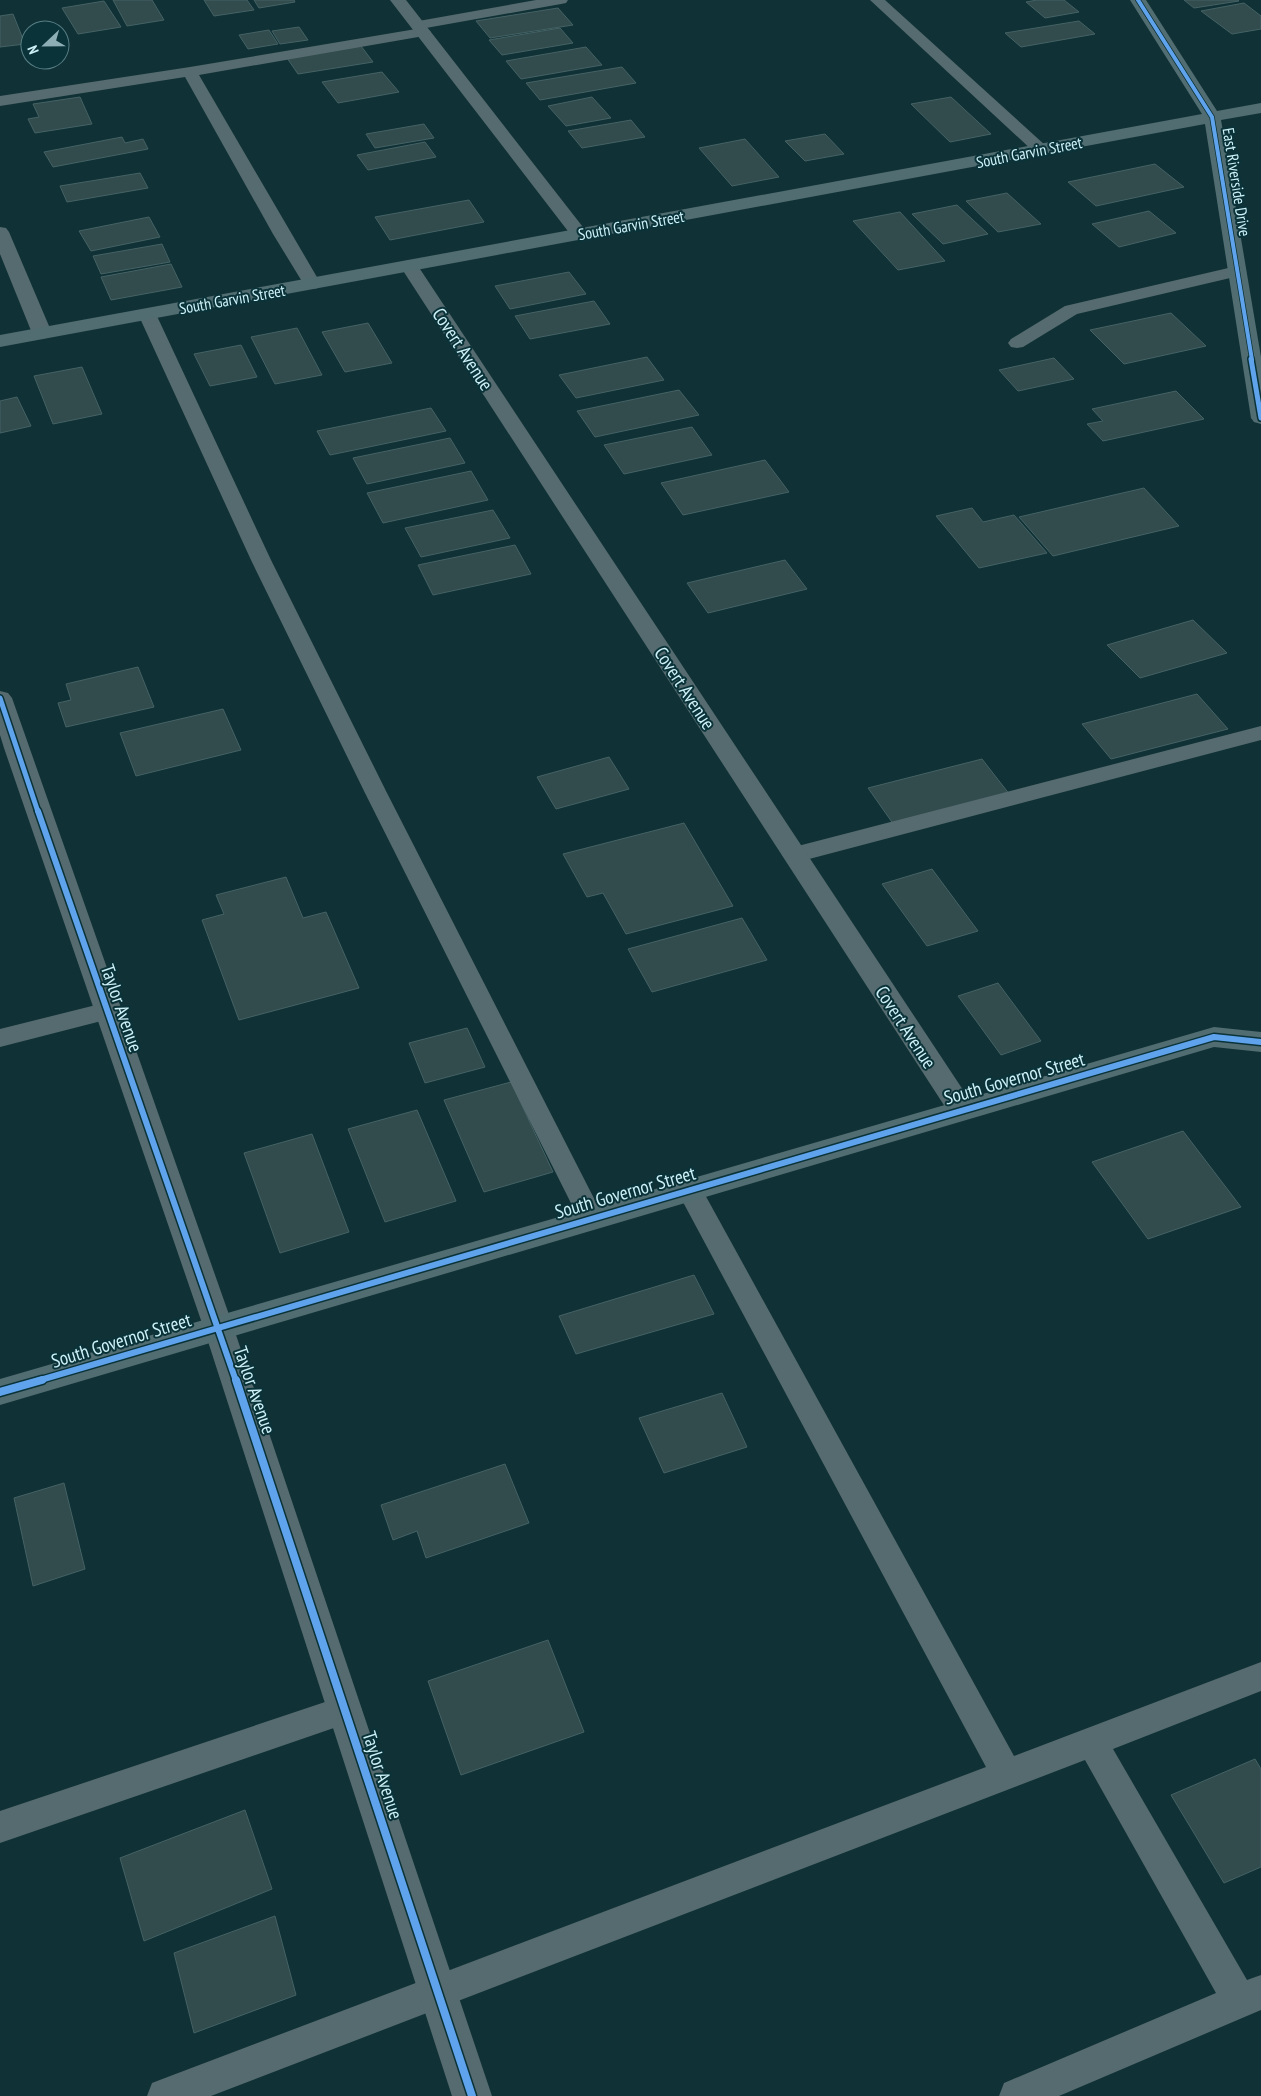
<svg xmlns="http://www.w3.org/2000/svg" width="1261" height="2096" viewBox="0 0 1261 2096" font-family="'PT Sans Narrow',sans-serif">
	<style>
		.building { fill: #324b4d; stroke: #456264 }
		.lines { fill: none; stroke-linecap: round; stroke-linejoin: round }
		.lane { fill: #566b6f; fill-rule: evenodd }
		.street { fill: #566b6f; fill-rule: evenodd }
		.secondary { fill: #516d71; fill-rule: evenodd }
		.cycleway-far3-casing { stroke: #0a3339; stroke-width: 5.5 }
		.cycleway-far2-casing { stroke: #0a3339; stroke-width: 8 }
		.cycleway-far1-casing { stroke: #0a3339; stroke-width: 9 }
		.cycleway-casing { stroke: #0a3339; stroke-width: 11 }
		.cycleway-far3 { stroke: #60a3ed; stroke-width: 4 }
		.cycleway-far2 { stroke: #60a3ed; stroke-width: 5 }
		.cycleway-far1 { stroke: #60a3ed; stroke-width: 6 }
		.cycleway { stroke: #60a3ed; stroke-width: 8 }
		.labels { text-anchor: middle; stroke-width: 4; stroke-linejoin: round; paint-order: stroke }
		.far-street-label { font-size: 16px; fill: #cef1f7; stroke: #0a3339 }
		.street-label { font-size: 19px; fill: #cef1f7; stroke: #0a3339 }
	</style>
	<rect width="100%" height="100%" fill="#103237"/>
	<path class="building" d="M113,0H152L164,20L127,26Z
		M204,0H247L254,10L214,16Z
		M254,0H294L295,2L259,8Z
		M1037,0H1064L1079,12L1045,18L1026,2Z
		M1184,0H1238L1239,1L1194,8Z
		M104,1L121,27L78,34L62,8Z
		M1244,3L1261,16V29L1232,34L1201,11Z
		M558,8L573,25L490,38L476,21Z
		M13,14L25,44L0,47V16Z
		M1079,21L1095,34L1021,47L1005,33Z
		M299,27L308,40L280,44L272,31Z
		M560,28L573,43L502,55L489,40Z
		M269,30L278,44L248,49L239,35Z
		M361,46L373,62L298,74L287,58Z
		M586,47L602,65L521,79L506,61Z
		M622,67L636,83L540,100L526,83Z
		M382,72L399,92L338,103L322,82Z
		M80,97L92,124L35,133L28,119L39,117L33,104Z
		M592,97L611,118L566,126L548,106Z
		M951,97L991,134L950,142L911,104Z
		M631,120L645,137L582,148L568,131Z
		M424,124L434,138L375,148L366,134Z
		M825,134L844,154L805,161L785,141Z
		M122,137L125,143L143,139L148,149L53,167L44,152Z
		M745,139L779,177L732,186L699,148Z
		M425,142L436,157L368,170L357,155Z
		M1155,164L1184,187L1096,206L1068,182Z
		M140,173L148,188L67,202L60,186Z
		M1007,193L1041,224L998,232L966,201Z
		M469,200L484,222L390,240L375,217Z
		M957,205L988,234L943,244L912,214Z
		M1149,211L1176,233L1119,247L1092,224Z
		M900,212L945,261L898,270L853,221Z
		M149,217L160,237L91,251L79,231Z
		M162,244L170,262L101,274L93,256Z
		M171,264L182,287L111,300L101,277Z
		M569,272L586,294L510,309L495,286Z
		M594,301L610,324L530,339L515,316Z
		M1171,313L1206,346L1124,364L1090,330Z
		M368,323L392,363L345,372L322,332Z
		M297,328L322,375L275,384L251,337Z
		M241,345L257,377L210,386L194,354Z
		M647,357L664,380L576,398L559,375Z
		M1054,358L1074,379L1018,391L999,370Z
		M82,367L102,414L53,424L34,376Z
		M679,390L699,415L595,437L577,411Z
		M1176,391L1204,419L1103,441L1087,424L1103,421L1092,409Z
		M17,397L31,426L0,433V401Z
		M431,408L446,431L330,455L317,431Z
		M692,427L712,455L624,474L604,445Z
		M450,438L465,463L367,484L353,458Z
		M765,460L789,492L683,515L661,483Z
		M471,471L488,500L383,523L367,493Z
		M1144,488L1179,526L1053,556L1019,517Z
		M972,508L983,522L1014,515L1047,553L979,568L936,516Z
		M493,510L510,538L421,557L405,528Z
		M515,545L531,574L433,595L418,565Z
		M785,560L807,589L708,613L687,583Z
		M1193,620L1227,653L1140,678L1107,645Z
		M138,667L154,707L66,727L58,703L71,700L66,684Z
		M1197,694L1228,729L1111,759L1082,724Z
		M223,709L241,750L136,776L120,733Z
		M609,757L629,789L556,809L537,777Z
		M982,759L1010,795L894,825L868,788Z
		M684,823L733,906L626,934L603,893L587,897L563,854Z
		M932,869L978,931L927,946L882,884Z
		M286,877L303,918L326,912L359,988L239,1020L202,920L224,914L216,895Z
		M742,918L767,960L652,992L628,949Z
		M998,983L1041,1041L1001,1055L958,996Z
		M467,1028L485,1067L425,1083L409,1043Z
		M511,1082L553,1172L484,1192L444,1100Z
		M417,1110L456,1201L385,1222L348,1129Z
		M1183,1131L1241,1207L1148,1239L1092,1162Z
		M312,1134L349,1232L280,1253L244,1153Z
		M694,1275L714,1314L576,1354L559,1316Z
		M722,1393L747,1447L664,1473L639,1418Z
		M505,1464L529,1523L426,1558L417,1531L393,1540L381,1505Z
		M64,1483L85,1569L33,1586L14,1498Z
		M548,1640L584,1732L461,1775L428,1681Z
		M1255,1759L1261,1769V1867L1224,1883L1171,1795Z
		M245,1810L272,1889L144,1941L120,1858Z
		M275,1916L296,1995L194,2033L174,1953Z"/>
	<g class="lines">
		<path class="lane" d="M536,0H568L566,3L561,4L426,28L431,32L429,35L424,36L199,75L321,284L318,288L312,289L306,288L273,234L185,77L0,106V96L190,67L416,29L411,25L413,22Z
			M870,0H885L1046,146L1048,149L1046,152H1034Z
			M1237,266L1243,267L1246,271L1243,275L1077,314L1023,347L1017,348L1011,347L1008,343L1011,339L1065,306Z
			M147,309L153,310L156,314L271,560L387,793L604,1218L600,1225L591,1228L582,1225L365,793L251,560L138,314L141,310Z
			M1261,726V740L794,863L786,860L782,855L786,850L794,847Z
			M108,1002L117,1005L120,1011L117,1017L0,1047V1029Z
			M689,1179L698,1182L1014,1756L1261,1662V1691L1113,1749L1247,1980L1261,1975V2010L1059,2096H999L1004,2083L1216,1993L1085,1760L211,2096H147L152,2083L165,2078L986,1767L676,1189L680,1182Z
			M346,1695L357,1700L362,1710L357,1720L0,1843V1811Z"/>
		<path class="street" d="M390,0H406L586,231L589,235L586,239L580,241L574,239Z
			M0,227L6,228L9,232L52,333L49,337L42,339L35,337L32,333L0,254Z
			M409,260L416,262L418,266L971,1102L975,1109L971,1116L961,1120L951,1116L400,266L402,262Z
			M0,691L8,693L12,698L233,1326L492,2096H452L203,1326L4,748L0,735Z"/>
		<path class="secondary" d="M1130,0H1146L1217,111L1261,103V113L1221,120L1261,357V424L1254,422L1251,418L1205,124L0,347V335L1202,114Z
			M1214,1027L1261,1032V1052L1214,1047L0,1405V1379Z"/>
		<g class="cycleway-far3-casing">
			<path id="cycleway-far3" d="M1138,0L1212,117L1252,360"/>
		</g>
		<g class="cycleway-far2-casing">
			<path id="cycleway-far2" d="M1251,359L1261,418
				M0,698L38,812"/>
		</g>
		<g class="cycleway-far1-casing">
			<path id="cycleway-far1" d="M38,811L236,1381
				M37,1381L1214,1037L1261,1042"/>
		</g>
		<g class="cycleway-casing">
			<path id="cycleway" d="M236,1380L472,2096
				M0,1392L42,1380"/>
		</g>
		<use href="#cycleway-far3" class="cycleway-far3"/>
		<use href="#cycleway-far2" class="cycleway-far2"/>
		<use href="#cycleway-far1" class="cycleway-far1"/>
		<use href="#cycleway" class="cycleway"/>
	</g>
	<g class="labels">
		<g class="far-street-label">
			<text transform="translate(1029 152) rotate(-11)" y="6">South Garvin Street</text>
			<text transform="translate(1237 182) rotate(81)" y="6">East Riverside Drive</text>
			<text transform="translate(631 225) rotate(-10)" y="6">South Garvin Street</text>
			<text transform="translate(232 299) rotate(-10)" y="6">South Garvin Street</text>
		</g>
		<g class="street-label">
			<text transform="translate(463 349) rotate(57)" y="7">Covert Avenue</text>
			<text transform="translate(685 688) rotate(57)" y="7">Covert Avenue</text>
			<text transform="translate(122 1008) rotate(71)" y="7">Taylor Avenue</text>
			<text transform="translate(906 1027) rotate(57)" y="7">Covert Avenue</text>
			<text transform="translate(1014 1078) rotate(-16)" y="7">South Governor Street</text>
			<text transform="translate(625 1192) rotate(-16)" y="7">South Governor Street</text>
			<text transform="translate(121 1340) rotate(-17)" y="7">South Governor Street</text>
			<text transform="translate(255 1390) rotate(71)" y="7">Taylor Avenue</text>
			<text transform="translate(383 1775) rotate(72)" y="7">Taylor Avenue</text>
		</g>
	</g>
	<g transform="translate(45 45) rotate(248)"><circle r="24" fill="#0a3339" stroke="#587f85"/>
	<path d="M0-4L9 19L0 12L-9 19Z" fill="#8caeb4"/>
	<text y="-8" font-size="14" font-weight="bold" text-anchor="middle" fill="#cef1f7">N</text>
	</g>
</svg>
